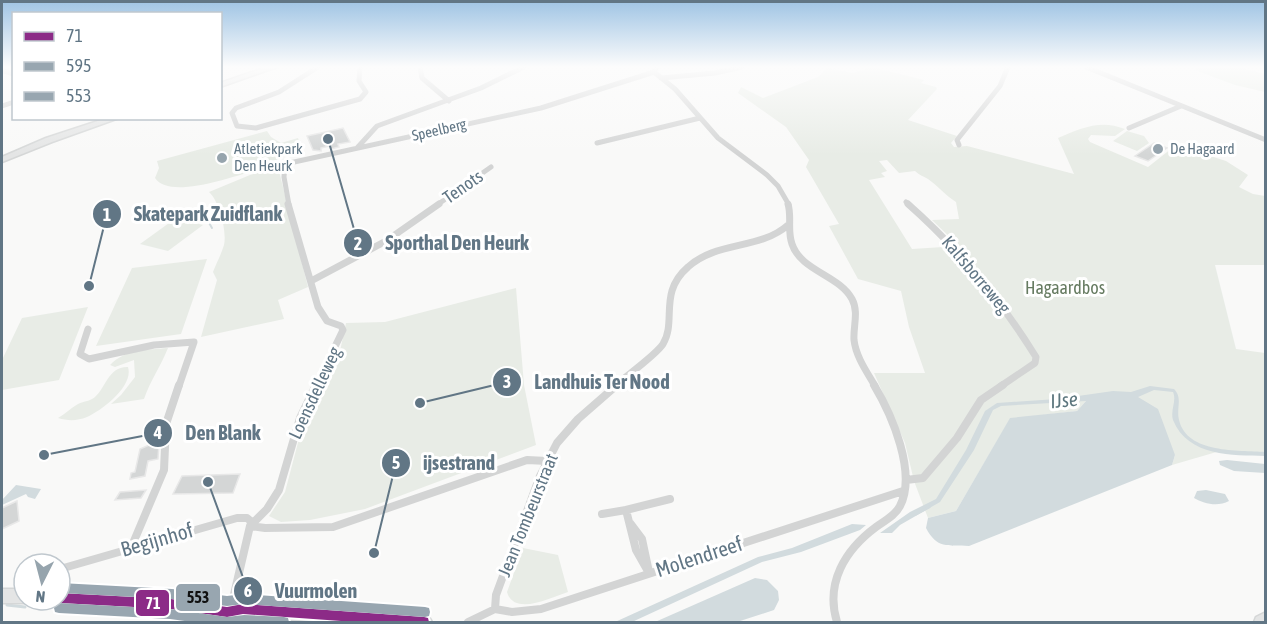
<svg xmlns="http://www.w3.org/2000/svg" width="1267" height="624" viewBox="0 0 1267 624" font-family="'Asap Condensed',sans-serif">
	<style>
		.green { fill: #e8ece6; fill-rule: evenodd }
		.water { fill: #d2dbde }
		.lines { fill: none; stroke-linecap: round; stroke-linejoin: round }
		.stream-far1 { stroke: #d2dbde; stroke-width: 2 }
		.stream { stroke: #d2dbde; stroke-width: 3 }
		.building { fill: #d4d6d6; stroke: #e8e8e8; stroke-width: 1.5 }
		.secondary-casing { stroke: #d5d7d7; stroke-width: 3 }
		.street-far2 { stroke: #d3d4d4; stroke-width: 5 }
		.street-far1 { stroke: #d3d4d4; stroke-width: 7 }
		.street { stroke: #d3d4d4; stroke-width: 8 }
		.secondary { fill: #e4e5e5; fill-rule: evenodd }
		.bus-1-casing { stroke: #fff; stroke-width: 4 }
		.bus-2-casing { stroke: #fff; stroke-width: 4 }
		.bus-3-casing { stroke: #fff; stroke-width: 4 }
		.bus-1 { fill: #8c2b87; fill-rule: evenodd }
		.bus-2 { fill: #98a6b0; fill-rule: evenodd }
		.bus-3 { fill: #98a6b0; fill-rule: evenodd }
		.poi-dot { fill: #96a4ad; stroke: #fff; stroke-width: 2 }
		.labels { text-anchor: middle; stroke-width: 6; stroke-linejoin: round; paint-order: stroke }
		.far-street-label { font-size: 15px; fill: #617685; stroke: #fff }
		.far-poi-label { font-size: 15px; fill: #617685; stroke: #fff; text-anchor: start }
		.street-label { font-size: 18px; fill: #617685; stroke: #fff }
		.park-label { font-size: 18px; fill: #667b61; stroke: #fff }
		.water-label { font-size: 20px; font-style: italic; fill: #5c767e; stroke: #fff }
		.near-street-label { font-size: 21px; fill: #617685; stroke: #fff }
		.leader { fill: none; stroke: #617685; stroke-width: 2 }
		.callout-dot { fill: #617685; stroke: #fff; stroke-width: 2 }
		.mark-label { font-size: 18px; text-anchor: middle; font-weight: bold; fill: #fff }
		.callout-label { font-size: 20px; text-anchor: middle; font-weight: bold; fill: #617685; stroke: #fff; stroke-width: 6; stroke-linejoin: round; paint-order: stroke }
		.line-badge { stroke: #fff; stroke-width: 2 }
		.badge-label { font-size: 16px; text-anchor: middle; font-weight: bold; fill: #fff }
		.pale-badge-label { font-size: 16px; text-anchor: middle; font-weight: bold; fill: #111 }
	</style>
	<rect width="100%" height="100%" fill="#f9f9f8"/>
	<path class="green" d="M872,67L924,80L921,83L936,87L937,89L908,120L957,136L951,143L954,147L967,146L1074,174L1058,138C1081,128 1101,119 1125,129L1115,136L1091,135L1088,139L1090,142L1148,167L1176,145L1226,161L1248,175L1239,187L1253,194L1265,196V265H1215L1236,349L1265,353V454L1220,451L1172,465L1175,455L1103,400H1087L1077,411L1010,419L956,511L928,518L914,481L905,443L874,373H925L909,327L901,291L858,279L829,226L839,224L806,167L809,160L786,127L738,93L741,87L763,98L818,77L827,68L853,73ZM887,160L899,173L915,171C919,175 923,176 928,179C938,186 945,195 956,202L959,219L932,220L959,246L912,249L869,180L885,177L881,173L887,171L879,161Z
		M1198,67H1238L1265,74V92L1235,85L1195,70Z
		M267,131L271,137L281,143L298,138L299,141L296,142L301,150L281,156L277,163C252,170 171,203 155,178L159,168L157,161Z
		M1127,131L1144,136L1149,143L1137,151L1113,141Z
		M278,167L308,287L278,300L284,319L201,337L217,280L213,272C216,264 221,255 224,245C227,232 220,202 209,192L250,175Z
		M176,218L203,225L168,251L140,244Z
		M207,259L181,334L96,346L132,268Z
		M516,288L524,385L536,445L365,509L310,520L281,522L269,516L285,492L300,435L310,408L340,351L346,323L385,322Z
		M88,307L59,380L2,390V360L22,318Z
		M168,348C161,366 150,381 144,399L111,404L121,395L135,377L134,360L115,367L110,365C125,349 147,350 168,348Z
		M128,367C134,386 102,410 87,417C77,421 68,421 58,418C65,414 71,408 78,404C84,401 91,401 95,397C106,387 109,366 128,367Z
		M523,548L558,555L568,592C552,597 514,617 507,592Z"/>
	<path class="water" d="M1150,386L1174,389C1183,398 1176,408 1179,420C1187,454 1239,450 1265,452V456C1233,455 1188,457 1173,420C1170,410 1177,401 1173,392L1154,390L1138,397L1158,409L1175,455L1172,465L969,546C947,545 937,549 926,528L928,518L956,511L1010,418L1077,411L1086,401L1001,406L993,410L974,450L940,502L900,525L892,533H880L910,512L936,499L966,450L985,411L997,403L1057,399L1113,391L1131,392Z
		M1227,460L1265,464V473L1234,471L1220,465L1219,461Z
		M16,485L41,489L35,499L28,497L26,494L2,505V500Z
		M1206,490L1225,494L1229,501C1218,507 1204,504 1194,498L1197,491Z
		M852,524L866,525L860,530L801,552L762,562L632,622H615L758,557L792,548Z
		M755,578L767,580L778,591L779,600L774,610L737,622H655Z"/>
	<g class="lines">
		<path class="stream-far1" d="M187,213L208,221L212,228"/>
		<path class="stream" d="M916,514L929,507
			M7,605L25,607"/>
	</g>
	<path class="building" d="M343,128L350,142L338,144L339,147L331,149L329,146L321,148V151L313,150L307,136Z
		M1154,143L1167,148L1148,161L1135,156Z
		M156,442L159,443L158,459L148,461L145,476L130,479L131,473L135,472L140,449Z
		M240,474L233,493L173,494L182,476Z
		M146,490L141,498L115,500L120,492Z
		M17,501L19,521L2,529V508Z"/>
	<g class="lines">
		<g class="secondary-casing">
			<path id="secondary" d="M266,67H277L220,87V83Z
				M107,118H119L52,142L2,162V157L46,138Z
				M2,589H24V600L29,601L24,603H2Z
				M60,591L171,597L227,604L243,601L424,614L429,617L432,622H325L243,617L227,620L171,611L60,605L55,603L53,600H60Z
				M1266,612V622H1254L1256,617Z"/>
		</g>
		<path class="street-far2" d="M318,67L279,92L236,108L232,113L237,126L256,128L360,99L366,92L359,81L360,67
			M420,67L422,78L449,101
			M1086,67L1266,140
			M4,71L14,74
			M654,72L675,89L718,138L767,175L778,186L789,205
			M661,78L715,73L742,67
			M2,106L14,102
			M1129,128L1181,106
			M597,143L700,118
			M959,145L957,140L1000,86L1008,67
			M357,148L377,126L481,88L524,67
			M906,202L910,205
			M289,205L284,177L285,164L541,108L654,72L657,67
			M437,205L491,167"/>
		<path class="street-far1" d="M288,204L318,307L327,321L341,326L343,330L316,386
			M788,204C792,217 787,230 792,244C801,271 839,275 852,299C859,312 853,327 854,340C856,357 867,372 875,386
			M908,204C959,249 1000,299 1036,357L1035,363L1001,386
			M311,281L386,241L439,204
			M88,329L80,354L89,359L154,345L194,342L179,386
			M615,386C626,376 656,355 663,344C677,321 658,293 688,267C716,241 760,250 788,225"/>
		<path class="street" d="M906,480L923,478L957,438L981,400L1003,385
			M602,514L626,510
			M630,523L642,539L649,572
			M250,526L265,528L333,527L527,460L547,461
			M131,548L164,470L166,424L179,385
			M60,569L237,518H247L253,523
			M649,573L636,550L626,510L670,499
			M495,609L496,595L540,476L557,443L578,419L617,385
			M495,609L512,612L541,609L903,491
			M216,622L225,619
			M224,622L232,603L250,526L267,509L279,490L300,418L316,385
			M468,622L495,609
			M837,622C825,583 845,550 876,527C884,521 895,516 900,506C917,473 892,415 874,385"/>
		<use href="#secondary" class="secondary"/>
		<g class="bus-1-casing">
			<path id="bus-1" d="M60,593L171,599L227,607L243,604L424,617L428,618L429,622H355L243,614L227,617L171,609L60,603L56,602L55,600H60Z"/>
		</g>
		<g class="bus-2-casing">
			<path id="bus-2" d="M59,603L170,609L227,617L244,615L284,617L288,618L289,622H192L170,619L59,613L55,612L54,608L55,604Z"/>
		</g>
		<g class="bus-3-casing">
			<path id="bus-3" d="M60,583L172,589L227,596L244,594L425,607L429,608L430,612L429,616L425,617L244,604L227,606L172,599L61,593H60Z"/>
		</g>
		<use href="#bus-1" class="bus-1"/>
		<use href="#bus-2" class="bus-2"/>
		<use href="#bus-3" class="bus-3"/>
	</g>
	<linearGradient id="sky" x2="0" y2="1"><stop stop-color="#9fc4e4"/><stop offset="0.43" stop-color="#fcfcfc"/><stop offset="1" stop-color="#fcfcfc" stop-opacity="0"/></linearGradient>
	<rect width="1267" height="155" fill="url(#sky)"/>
	<g class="poi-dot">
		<circle cx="1158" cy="149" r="6"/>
		<circle cx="222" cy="158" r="6"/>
	</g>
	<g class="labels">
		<g class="far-street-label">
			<text transform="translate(439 130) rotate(-13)" y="5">Speelberg</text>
		</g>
		<g class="far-poi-label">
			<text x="234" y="154">Atletiekpark<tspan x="234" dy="17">Den Heurk</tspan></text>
			<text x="1170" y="154">De Hagaard</text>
		</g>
		<g class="street-label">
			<text transform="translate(463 187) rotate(-35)" y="6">Tenots</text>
			<text transform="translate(976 275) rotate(50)" y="6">Kalfsborreweg</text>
			<text transform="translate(315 393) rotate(-65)" y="6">Loensdelleweg</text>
			<text transform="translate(528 515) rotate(-68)" y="6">Jean Tombeurstraat</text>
		</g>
		<g class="park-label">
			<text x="1065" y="294">Hagaardbos</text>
		</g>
		<g class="water-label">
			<text transform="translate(1064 400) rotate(-6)" y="7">IJse</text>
		</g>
		<g class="near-street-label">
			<text transform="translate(157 540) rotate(-16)" y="7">Begijnhof</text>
			<text transform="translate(699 557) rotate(-18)" y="7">Molendreef</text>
		</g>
	</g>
	<path class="leader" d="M89 286L107 214M328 139L358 243M420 403L507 382M44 455L158 433M374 553L396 463M208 482L248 591"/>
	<g class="callout-dot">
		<circle cx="89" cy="286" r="6"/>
		<circle cx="328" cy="139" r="6"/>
		<circle cx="420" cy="403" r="6"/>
		<circle cx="44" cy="455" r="6"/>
		<circle cx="374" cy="553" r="6"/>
		<circle cx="208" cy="482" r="6"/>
		<circle cx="107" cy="214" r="15"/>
		<circle cx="358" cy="243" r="15"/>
		<circle cx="507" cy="382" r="15"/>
		<circle cx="158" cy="433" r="15"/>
		<circle cx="396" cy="463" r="15"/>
		<circle cx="248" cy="591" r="15"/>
	</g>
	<g class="mark-label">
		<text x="107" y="221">1</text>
		<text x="358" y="250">2</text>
		<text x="507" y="388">3</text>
		<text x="158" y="439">4</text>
		<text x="396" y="469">5</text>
		<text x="248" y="597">6</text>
	</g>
	<g class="callout-label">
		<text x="208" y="221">Skatepark Zuidflank</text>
		<text x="457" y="250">Sporthal Den Heurk</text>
		<text x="602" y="389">Landhuis Ter Nood</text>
		<text x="223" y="440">Den Blank</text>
		<text x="459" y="470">ijsestrand</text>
		<text x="316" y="598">Vuurmolen</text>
	</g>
	<g class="line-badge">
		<rect x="175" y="583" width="46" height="29" rx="6" fill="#98a6b0"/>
		<rect x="135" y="589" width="35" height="28" rx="6" fill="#8c2b87"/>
	</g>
	<g class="badge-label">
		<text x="153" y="609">71</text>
	</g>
	<g class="pale-badge-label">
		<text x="198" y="603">553</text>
	</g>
	<rect width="1267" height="624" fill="none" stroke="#617685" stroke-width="6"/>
	<rect x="12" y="12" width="210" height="108" fill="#ffffff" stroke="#c0c8ce" stroke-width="1.5"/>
	<rect x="24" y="32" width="30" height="9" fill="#8c2b87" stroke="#c0c8ce" stroke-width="1.5"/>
	<text x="66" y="42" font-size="18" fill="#617685">71</text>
	<rect x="24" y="62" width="30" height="9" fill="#98a6b0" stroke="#c0c8ce" stroke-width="1.5"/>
	<text x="66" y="72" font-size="18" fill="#617685">595</text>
	<rect x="24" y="92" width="30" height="9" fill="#98a6b0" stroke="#c0c8ce" stroke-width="1.5"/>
	<text x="66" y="102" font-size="18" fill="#617685">553</text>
	<g transform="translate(42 582) rotate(186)"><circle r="28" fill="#ffffff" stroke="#c0c8ce" stroke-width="1.5"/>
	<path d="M0-4.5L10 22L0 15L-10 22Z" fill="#96a4ad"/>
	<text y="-9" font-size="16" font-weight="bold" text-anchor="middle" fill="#617685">N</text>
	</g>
</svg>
